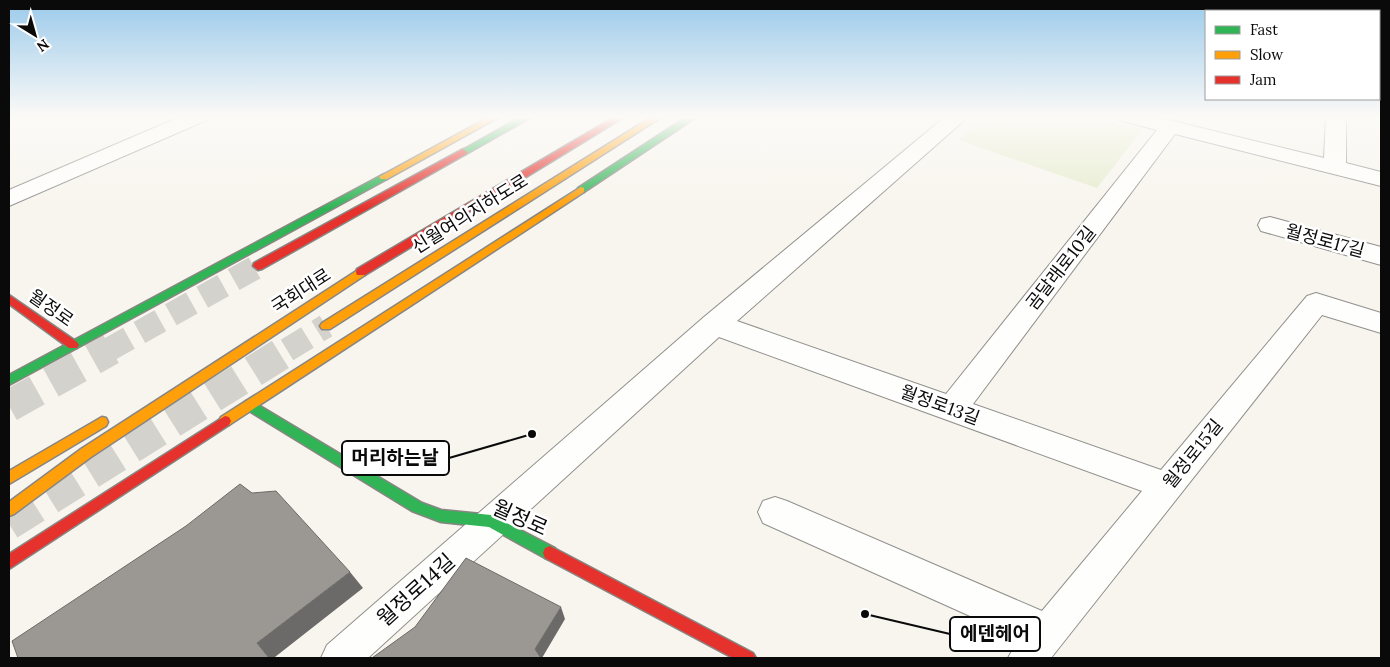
<svg xmlns="http://www.w3.org/2000/svg" width="1390" height="667" viewBox="0 0 1390 667" font-family="Lora,'Noto Sans KR',serif">
	<style>
		.green { fill: #e6eccf }
		.lines { fill: none; stroke-linecap: round; stroke-linejoin: round }
		.highway-tunnel-far1 { stroke: #d4d2cc; stroke-width: 24; stroke-dasharray: 24 12; stroke-linecap: butt }
		.highway-tunnel { stroke: #d4d2cc; stroke-width: 32; stroke-dasharray: 32 16; stroke-linecap: butt }
		.street-casing { stroke: #91908d; stroke-width: 2 }
		.fast-casing { stroke: #888683; stroke-width: 3 }
		.slow-casing { stroke: #888683; stroke-width: 3 }
		.jam-casing { stroke: #888683; stroke-width: 3 }
		.street { fill: #fefefc; fill-rule: evenodd }
		.fast { fill: #30b455; fill-rule: evenodd }
		.slow { fill: #ff9f0a; fill-rule: evenodd }
		.jam { fill: #e5322d; fill-rule: evenodd }
		.shaded-wall { fill: #6c6a68 }
		.building { fill: #9b9894; stroke: #6c6a68 }
		.labels { text-anchor: middle; stroke-width: 5; stroke-linejoin: round; paint-order: stroke }
		.street-label { font-size: 18px; fill: #0a0a0a; stroke: #fff }
		.near-street-label { font-size: 21px; fill: #0a0a0a; stroke: #fff }
		.leader { fill: none; stroke: #0a0a0a; stroke-width: 2 }
		.callout-dot { fill: #0a0a0a; stroke: #fff; stroke-width: 2 }
		.callout { fill: #fff; stroke: #0a0a0a; stroke-width: 2 }
		.callout-label { font-size: 19px; text-anchor: middle; font-weight: bold; fill: #0a0a0a }
	</style>
	<rect width="100%" height="100%" fill="#f8f5ee"/>
	<path class="green" d="M984,116H1088L1142,130L1097,188L958,140Z"/>
	<g class="lines">
		<path class="highway-tunnel-far1" d="M108,350L258,266
			M287,350L326,326"/>
		<path class="highway-tunnel" d="M9,406L111,349
			M9,524L289,349"/>
		<g class="street-casing">
			<path id="street" d="M182,116H210L207,120L9,206V190Z
				M946,116H969L737,321L946,394L1157,130L1119,120L1116,116H1152L1324,158L1326,116H1346V163L1381,172V186L1175,134L973,404L1161,470L1307,296L1316,293L1381,313V333L1322,315L1051,658H1008L1019,638L763,523L758,512L763,501L775,497L787,501L1042,611L1142,491L719,337L368,658H321L327,645L704,317Z
				M1270,217L1381,247V265L1261,231L1258,225L1261,219Z"/>
		</g>
		<g class="fast-casing">
			<path id="fast" d="M523,116H533L466,154L463,155L459,152Z
				M688,116H698L584,192H578V188Z
				M384,174L389,177L387,179L9,385V375Z
				M250,400L422,503L441,510L491,515L555,548L557,553L555,558L550,560L545,558L489,527L441,522L412,511L246,409L244,405L246,401Z"/>
		</g>
		<g class="slow-casing">
			<path id="slow" d="M491,116H501L387,179H381L379,177Z
				M653,116H663L330,329H322L320,326L322,323Z
				M581,187L584,188V192L229,425L225,426L221,425L219,421L221,417Z
				M361,268L366,272L365,275L91,457L14,514L9,516V502L81,449Z
				M102,417L106,418L108,422L106,426L9,484V471Z"/>
		</g>
		<g class="jam-casing">
			<path id="jam" d="M616,116H626L365,275H357L356,272L357,269Z
				M463,149L467,152L466,154L262,269L258,270L253,266L254,263Z
				M9,295L77,342L79,345L77,348H69L9,304Z
				M225,416L229,417L231,421L229,425L9,569V554Z
				M550,546L753,653L756,658H733L545,558L543,553L545,548Z"/>
		</g>
		<use href="#street" class="street"/>
		<use href="#fast" class="fast"/>
		<use href="#slow" class="slow"/>
		<use href="#jam" class="jam"/>
	</g>
	<path class="shaded-wall" d="M350,572L363,588L275,657L276,658H269L257,643Z
		M561,607L565,619L542,658H539L535,649Z"/>
	<path class="building" d="M240,484L252,493L276,491L350,572L257,643L269,658H18L12,641L186,526Z
		M466,558L561,607L535,649L541,658H372L415,627Z"/>
	<linearGradient id="sky" x2="0" y2="1"><stop stop-color="#9bcaeb"/><stop offset="0.56" stop-color="#fcfaf7"/><stop offset="1" stop-color="#fcfaf7" stop-opacity="0"/></linearGradient>
	<rect width="1390" height="209" fill="url(#sky)"/>
	<g class="labels">
		<g class="street-label">
			<text transform="translate(470 214) rotate(-32)" y="6">신월여의지하도로</text>
			<text transform="translate(1325 241) rotate(15)" y="6">월정로17길</text>
			<text transform="translate(1061 268) rotate(-52)" y="6">곰달래로10길</text>
			<text transform="translate(301 291) rotate(-33)" y="6">국회대로</text>
			<text transform="translate(51 308) rotate(35)" y="6">월정로</text>
			<text transform="translate(940 405) rotate(20)" y="6">월정로13길</text>
			<text transform="translate(1193 454) rotate(-51)" y="6">월정로15길</text>
		</g>
		<g class="near-street-label">
			<text transform="translate(520 518) rotate(24)" y="7">월정로</text>
			<text transform="translate(416 590) rotate(-42)" y="7">월정로14길</text>
		</g>
	</g>
	<path class="leader" d="M532 434L449 458M865 614L950 634"/>
	<g class="callout-dot">
		<circle cx="532" cy="434" r="5"/>
		<circle cx="865" cy="614" r="5"/>
	</g>
	<g class="callout">
		<rect x="342" y="441" width="107" height="34" rx="5"/>
		<rect x="950" y="617" width="90" height="34" rx="5"/>
	</g>
	<g class="callout-label">
		<text x="395" y="464">머리하는날</text>
		<text x="995" y="640">에덴헤어</text>
	</g>
	<rect width="1390" height="667" fill="none" stroke="#0a0a0a" stroke-width="20"/>
	<rect x="1205" y="10" width="175" height="90" fill="#ffffff" stroke="#9d9d9d"/>
	<rect x="1215" y="26" width="25" height="8" fill="#30b455" stroke="#9d9d9d"/>
	<text x="1250" y="35" font-size="15" fill="#0a0a0a">Fast</text>
	<rect x="1215" y="51" width="25" height="8" fill="#ff9f0a" stroke="#9d9d9d"/>
	<text x="1250" y="60" font-size="15" fill="#0a0a0a">Slow</text>
	<rect x="1215" y="76" width="25" height="8" fill="#e5322d" stroke="#9d9d9d"/>
	<text x="1250" y="85" font-size="15" fill="#0a0a0a">Jam</text>
	<g transform="translate(35 35) rotate(143)" stroke="#ffffff" stroke-width="4" paint-order="stroke">
	<path d="M0-4L9 19L0 12L-9 19Z" fill="#0a0a0a"/>
	<text y="-8" font-size="14" font-weight="bold" text-anchor="middle" fill="#0a0a0a">N</text>
	</g>
</svg>
